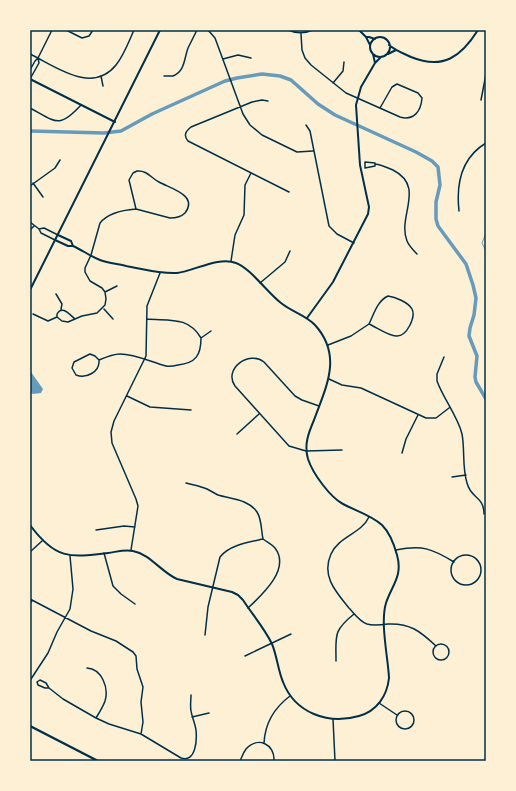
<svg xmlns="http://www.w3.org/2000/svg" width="516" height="791" viewBox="0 0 516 791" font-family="'Noto Serif',serif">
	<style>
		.water { fill: #669bbc }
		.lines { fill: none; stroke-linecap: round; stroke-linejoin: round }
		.stream { stroke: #669bbc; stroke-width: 1 }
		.canal { stroke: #669bbc; stroke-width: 3.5 }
		.minor { stroke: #003049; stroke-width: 1.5 }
		.tertiary { stroke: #003049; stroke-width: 2 }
		.secondary { stroke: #003049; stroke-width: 2 }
		.trunk { stroke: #003049; stroke-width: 2.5 }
		.neatline { fill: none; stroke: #003049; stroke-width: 1.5 }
	</style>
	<rect width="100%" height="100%" fill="#fdf0d5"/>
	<path class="water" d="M30,368L31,372L43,389L41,393L33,394L30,392Z"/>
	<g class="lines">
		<path class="stream" d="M486,233L482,243L486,251"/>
		<path class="canal" d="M30,131L104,133L121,131L152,114L225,81L237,78L262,74L280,76L291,80L318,104L335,115L416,152L432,161L438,167L440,185L436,202V219L438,226L466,264L473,285L476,298L474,315L470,328L469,336L477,356L475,377L476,382L486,399"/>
		<path class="minor" d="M66,30L82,38L89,36L93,30
			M208,30L215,38L243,114L250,125L262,135L297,152L313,151
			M288,30C297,34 304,34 313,30
			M301,34L302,50L305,58L311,65L346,93L400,117C414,121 421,111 422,98L418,93L397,84L392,87L380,108
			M30,54C55,66 92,95 116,65C124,55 129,41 134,30
			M38,58L52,30
			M223,59L238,55L251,58
			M30,70L35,61L38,58L39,63L30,79
			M101,76L103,86
			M164,76H173C185,71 184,59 188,48C191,42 194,36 197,30
			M333,83L343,71L344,62
			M481,100L486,74
			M268,101L262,100L252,102L191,127C186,131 183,135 188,141L289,192
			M30,108C56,122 59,129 81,105
			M306,125L310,131L329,226L337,234L354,243
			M375,164V166L365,168V162L375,163V164C382,165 388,168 393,170C426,187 397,216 407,241C409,246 413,250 417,254
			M137,171C147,170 151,178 159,182C169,188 199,195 185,213C181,217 176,218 170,218L136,209L129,180L133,173Z
			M33,183L43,197
			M30,186L55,168L60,160
			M459,211C456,184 461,158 486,143
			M30,222L39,229
			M30,230L34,226
			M55,240L41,233L39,229L44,228L58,235
			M231,261L235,235L244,215L245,185L251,173
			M260,283L285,262L290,251
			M105,292L117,286
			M56,294L62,304L61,309
			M388,296C395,297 408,302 412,309C416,317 407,336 397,336C390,337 376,327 369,324C374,314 377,301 388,296Z
			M104,309L113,319
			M33,314L48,321L57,317
			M75,319C69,314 62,305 57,314V317L62,321L68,322L82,316L97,313L105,305L106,299L105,292L102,288L90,281L85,272V268L91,255L100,223C108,213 123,210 136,209
			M147,319C169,321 188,316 201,338
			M201,338L211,331
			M328,345L351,336L369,324
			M90,354L95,356L99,360C100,372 86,379 76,375L72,368L74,362Z
			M444,357L437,374V381C443,398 458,417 462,434C465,450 462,467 467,483C471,499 484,496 484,514
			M99,360C106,357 113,354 120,354C135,354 151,362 166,366C170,367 174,366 178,365C196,363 201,355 201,338
			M329,379L342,385L361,388L426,418H436L449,408
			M127,396L150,407L191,410
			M319,406L302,400L295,396L264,362C249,350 223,369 235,386L289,446L306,451L342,450
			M237,434L259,414
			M402,453L406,439L418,415
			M452,477L466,475
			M186,483C193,485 200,486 207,489C211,491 214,493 218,495C231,499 248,499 257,512C262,520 261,530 263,539
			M369,517C361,534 339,536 331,554C321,576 336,592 349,608C354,613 359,621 367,624C373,626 381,625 388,624C410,623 420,631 436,646
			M96,530L124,526L135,527
			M131,550L138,506L136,499L112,443L111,432L114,421L146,356L147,306L160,273
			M396,550C422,545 431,548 454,562
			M30,552L42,541
			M104,553L113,586L121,594L135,604
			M451 570a15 15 0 1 1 30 0a15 15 0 1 1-30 0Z
			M30,599L91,631L116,641L133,652L136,656L137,669L143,687L141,702L143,722L141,734
			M30,604L32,600
			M248,608C262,595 291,569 275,548C272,544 267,542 263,539
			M205,635L208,607L220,557C229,545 249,542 263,539
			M433 652a8 8 0 1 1 16 0a8 8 0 1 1-16 0Z
			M245,656L291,634
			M336,661C336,635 333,631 354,614
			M87,668C102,669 109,688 105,701C103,707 99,713 96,718
			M31,679L48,653L57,632L70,609L73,589L70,556
			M49,688H45L38,685L37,682L40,680L46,683L49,688L63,699L96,718L109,724L141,734L181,758C196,763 197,740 196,730C195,723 192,717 191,711C190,705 191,700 191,695
			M379,703L397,715
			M396 720a9 9 0 1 1 18 0a9 9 0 1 1-18 0Z
			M192,717L209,713
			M333,719L335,761
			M264,743C265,723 274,708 290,696
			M240,761C242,757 243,753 246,749C258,736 275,744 274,761"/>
		<path class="tertiary" d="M359,30L366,37
			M370 47a10 10 0 1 1 20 0a10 10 0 1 1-20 0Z
			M370,45L366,37H369L375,39
			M389,45C396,51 403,53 411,57C443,70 461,57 478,30
			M373,54L375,63
			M388,54L396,50
			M30,79L115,122
			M55,240L68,246H73
			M307,318L333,282L368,214L369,207L360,165L356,105L361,87L375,63L381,57
			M30,525C55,559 69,558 108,553C116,552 125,549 133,551C150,554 161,572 177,579L232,592L238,595L243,600C252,614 265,629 272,644C277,656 278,670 283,682C295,713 328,725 359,716C377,711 387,696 389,678C388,657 380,623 386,603C392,585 403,576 397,555C394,544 390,533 382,525C371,515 356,511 343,504C330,497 313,474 308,459C304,445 308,434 314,420C326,387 343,356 315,325C306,315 292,312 281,303C268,293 250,268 236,263C219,256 194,271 177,273C160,274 143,269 126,266C118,264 108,263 100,260C90,256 82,250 73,246L71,241L58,235"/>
		<path class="secondary" d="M30,290L160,30"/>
		<path class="trunk" d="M30,726L98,761"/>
	</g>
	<rect width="516" height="791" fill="none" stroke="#fdf0d5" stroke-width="62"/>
	<rect x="31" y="31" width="454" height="729" class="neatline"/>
</svg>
